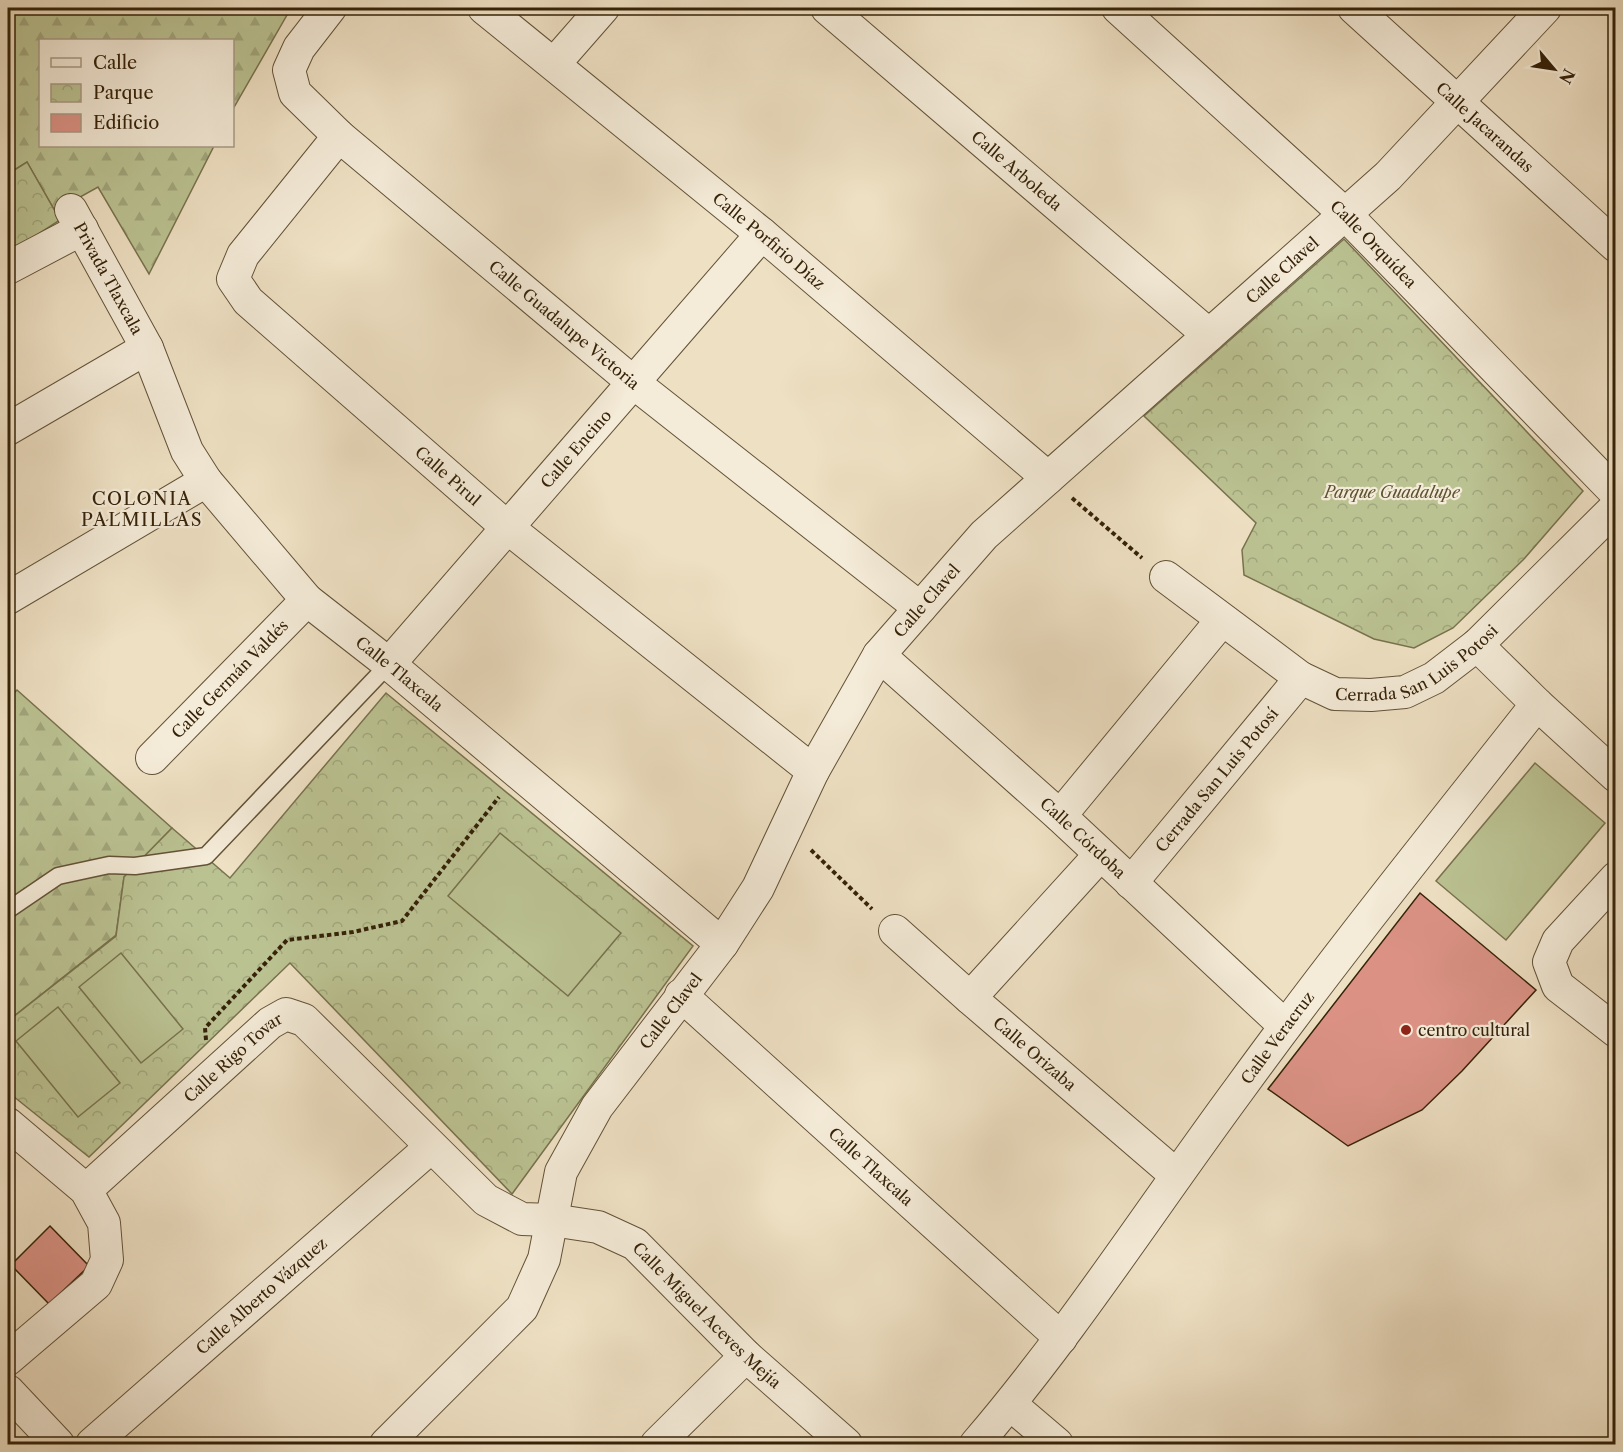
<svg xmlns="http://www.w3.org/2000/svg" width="1623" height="1452" viewBox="0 0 1623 1452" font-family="'Libre Caslon Text',serif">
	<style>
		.forest { fill: url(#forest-firs); stroke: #78724d; stroke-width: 1.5 }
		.park { fill: url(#park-crowns); stroke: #78724d; stroke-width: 1.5 }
		.pitch { fill: #bbc292; stroke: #78724d; stroke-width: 1.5 }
		.building { fill: #db9285; stroke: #352208; stroke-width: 1.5 }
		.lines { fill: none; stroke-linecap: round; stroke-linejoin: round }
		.lane-casing { stroke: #635237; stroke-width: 19 }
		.street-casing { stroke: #635237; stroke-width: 34 }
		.path { stroke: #352208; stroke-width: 4; stroke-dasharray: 4.5 3; stroke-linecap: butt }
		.lane { stroke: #f4ebd8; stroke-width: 16 }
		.street { stroke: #f4ebd8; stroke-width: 32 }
		.poi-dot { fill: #8f2418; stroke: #f4ebd8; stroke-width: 2 }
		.labels { text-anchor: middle; stroke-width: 4.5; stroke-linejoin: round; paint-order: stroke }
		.street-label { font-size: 16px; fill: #352208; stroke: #f4ebd8 }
		.park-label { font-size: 16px; font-style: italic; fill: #5d5231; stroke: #f4ebd8 }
		.poi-label { font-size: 16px; fill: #352208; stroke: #f4ebd8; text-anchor: start }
		.neighbourhood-label { font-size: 18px; letter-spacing: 1.5px; fill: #352208; stroke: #f4ebd8 }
	</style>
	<defs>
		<pattern id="forest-firs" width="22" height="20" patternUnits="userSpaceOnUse" patternTransform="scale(1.5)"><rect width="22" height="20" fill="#bbc292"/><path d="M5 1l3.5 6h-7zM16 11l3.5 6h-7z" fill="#a1a67c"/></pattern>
		<pattern id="park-crowns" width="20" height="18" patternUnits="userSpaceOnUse" patternTransform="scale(1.5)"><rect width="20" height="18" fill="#bbc292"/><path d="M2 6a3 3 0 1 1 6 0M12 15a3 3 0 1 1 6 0" fill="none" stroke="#a1a67c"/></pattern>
	</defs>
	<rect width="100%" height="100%" fill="#eee0c3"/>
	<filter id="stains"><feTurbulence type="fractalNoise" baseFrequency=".00333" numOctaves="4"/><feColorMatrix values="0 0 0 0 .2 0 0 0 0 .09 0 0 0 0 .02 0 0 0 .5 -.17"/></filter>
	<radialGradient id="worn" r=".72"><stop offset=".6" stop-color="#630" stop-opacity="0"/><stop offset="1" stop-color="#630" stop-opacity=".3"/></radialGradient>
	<path class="forest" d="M8,8H291L233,109L232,40H40V146H214L149,274L98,187L55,211L27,162L8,174Z
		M17,690L172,828L124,877L116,935L8,1021V699Z"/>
	<path class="park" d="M27,162L60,220L9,253L8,174Z
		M1344,239L1583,491L1524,559L1453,628L1414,648L1374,639L1244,575L1242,550L1256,523L1144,416Z
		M386,693L693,946L512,1194L290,963L89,1157L8,1092V1021L116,936L124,877L172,828L230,878Z"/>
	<path class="pitch" d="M1535,763L1605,823L1506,940L1436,881Z
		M500,833L621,933L568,996L448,896Z
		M121,953L183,1029L141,1063L79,987Z
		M58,1007L120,1083L78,1117L16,1041Z"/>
	<path class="building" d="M1420,893L1536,990L1462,1071L1422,1110L1348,1146L1268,1089Z
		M50,1226L89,1266L49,1304L11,1265Z"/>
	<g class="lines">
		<g class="lane-casing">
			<path id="lane" d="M8,910L58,876L109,865L135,866L206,856L389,664"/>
		</g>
		<g class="street-casing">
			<g id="street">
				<path id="s1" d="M330,8L299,48L289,70L295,93L339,136L634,383L920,608"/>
				<path id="s2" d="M484,8L762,234L1048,478"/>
				<path id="s3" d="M827,8L1209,335"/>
				<path id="s4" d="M1118,8L1346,215L1616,493"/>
				<path id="s5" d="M1354,8L1616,246"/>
				<path d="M554,64L603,8"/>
				<path id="s6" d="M339,136L243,255L233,279L248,301L508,528L813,771"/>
				<path id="s7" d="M71,210L147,348L187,451L206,481L307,600L389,664L722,944"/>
				<path d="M8,268L82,229"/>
				<path d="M8,429L147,348"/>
				<path id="s8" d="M1166,577L1301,678L1335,694L1371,695L1405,692L1434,678L1477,645L1616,507"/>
				<path d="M8,598L206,481"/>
				<path id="s9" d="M879,655L1060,816L1285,1026"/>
				<path id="s10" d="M389,664L762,234"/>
				<path d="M1537,704L1616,776"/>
				<path id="s11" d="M152,758L307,600"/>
				<path d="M1060,816L1222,620"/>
				<path d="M1616,878L1558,941L1549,962L1558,986L1616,1031"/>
				<path id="s12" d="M1131,883L1301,678"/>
				<path id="s13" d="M895,931L970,998L1176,1175"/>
				<path id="s14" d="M681,995L1061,1338"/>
				<path d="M970,998L1100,855"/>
				<path d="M8,1124L86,1190L104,1223L107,1260L96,1284L8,1359"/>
				<path id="s15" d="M86,1190L270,1023L286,1014L304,1020L486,1200L522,1219L552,1220L598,1227L635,1244L746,1356L846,1444"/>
				<path d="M8,1391L58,1444"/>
				<path d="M1010,1404L1057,1444"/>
				<path id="s16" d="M92,1444L431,1147"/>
				<path id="s17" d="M386,1444L522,1308L544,1259L561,1172L597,1107L722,944L758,888L813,771L879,655L984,535L1388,176L1545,8"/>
				<path d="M657,1444L746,1356"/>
				<path id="s18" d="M976,1444C1072,1332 1152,1207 1240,1088C1335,957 1437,831 1537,704L1477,645"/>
			</g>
		</g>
		<path class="path" d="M1072,498L1142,558
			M811,850L872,909
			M206,1040L205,1028L287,940L353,932L402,921L499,797"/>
		<use href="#lane" class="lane"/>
		<use href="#street" class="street"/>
	</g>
	<circle class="poi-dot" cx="1406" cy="1030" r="6"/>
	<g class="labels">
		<g class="street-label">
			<text dy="6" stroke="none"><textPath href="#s5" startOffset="177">Calle Jacarandas</textPath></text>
			<text dy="6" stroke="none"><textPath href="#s3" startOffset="250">Calle Arboleda</textPath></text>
			<text dy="6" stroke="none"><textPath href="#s2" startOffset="368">Calle Porfirio Díaz</textPath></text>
			<text dy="6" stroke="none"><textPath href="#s4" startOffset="348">Calle Orquídea</textPath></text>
			<text dy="6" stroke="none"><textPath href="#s17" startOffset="1502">Calle Clavel</textPath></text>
			<text dy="6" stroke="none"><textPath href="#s7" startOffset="78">Privada Tlaxcala</textPath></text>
			<text dy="6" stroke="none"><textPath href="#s1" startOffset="454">Calle Guadalupe Victoria</textPath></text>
			<text dy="6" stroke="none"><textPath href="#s10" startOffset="285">Calle Encino</textPath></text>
			<text dy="6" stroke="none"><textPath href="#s6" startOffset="471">Calle Pirul</textPath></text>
			<text dy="6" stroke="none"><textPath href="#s17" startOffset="1016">Calle Clavel</textPath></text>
			<text dy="6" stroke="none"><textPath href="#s8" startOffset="297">Cerrada San Luis Potosi</textPath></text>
			<text dy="6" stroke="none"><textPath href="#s7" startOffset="578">Calle Tlaxcala</textPath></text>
			<text dy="6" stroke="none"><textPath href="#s11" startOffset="111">Calle Germán Valdés</textPath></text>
			<text dy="6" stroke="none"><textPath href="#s12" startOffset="134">Cerrada San Luis Potosí</textPath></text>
			<text dy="6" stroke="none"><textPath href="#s9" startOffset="274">Calle Córdoba</textPath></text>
			<text dy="6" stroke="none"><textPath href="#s17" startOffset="530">Calle Clavel</textPath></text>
			<text dy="6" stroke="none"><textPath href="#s18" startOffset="506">Calle Veracruz</textPath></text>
			<text dy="6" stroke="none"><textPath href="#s13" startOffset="186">Calle Orizaba</textPath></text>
			<text dy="6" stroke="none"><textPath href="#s15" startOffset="198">Calle Rigo Tovar</textPath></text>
			<text dy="6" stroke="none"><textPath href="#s14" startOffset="256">Calle Tlaxcala</textPath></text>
			<text dy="6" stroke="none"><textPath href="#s16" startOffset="225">Calle Alberto Vázquez</textPath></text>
			<text dy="6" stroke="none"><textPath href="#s15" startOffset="801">Calle Miguel Aceves Mejía</textPath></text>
		</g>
		<g class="park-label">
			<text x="1392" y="498">Parque Guadalupe</text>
		</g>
		<g class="poi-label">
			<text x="1418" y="1036">centro cultural</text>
		</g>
		<g class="neighbourhood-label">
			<text x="142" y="505">COLONIA<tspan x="142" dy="21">PALMILLAS</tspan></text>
		</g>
	</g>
	<rect width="1623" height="1452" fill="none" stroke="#eee0c3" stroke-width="30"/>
	<rect x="9" y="9" width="1605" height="1434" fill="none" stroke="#352208" stroke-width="3"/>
	<rect x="15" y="15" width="1593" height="1422" fill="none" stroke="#352208" stroke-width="1.5"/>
	<rect x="39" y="39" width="195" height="108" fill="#f4ebd8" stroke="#a89b85" stroke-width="1.5"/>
	<rect x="51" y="58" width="30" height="9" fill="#f4ebd8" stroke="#a89b85" stroke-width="1.5"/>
	<text x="93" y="69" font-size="18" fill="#352208">Calle</text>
	<rect x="51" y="84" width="30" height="18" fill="url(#park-crowns)" stroke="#a89b85" stroke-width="1.5"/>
	<text x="93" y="99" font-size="18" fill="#352208">Parque</text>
	<rect x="51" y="114" width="30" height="18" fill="#db9285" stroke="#a89b85" stroke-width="1.5"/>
	<text x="93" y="129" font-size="18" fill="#352208">Edificio</text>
	<g transform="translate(1554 69) rotate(119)" stroke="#f4ebd8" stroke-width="4.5" paint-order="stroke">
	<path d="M0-4.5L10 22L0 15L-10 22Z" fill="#352208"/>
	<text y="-9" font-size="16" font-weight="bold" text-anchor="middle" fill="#352208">N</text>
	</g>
	<rect width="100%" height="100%" filter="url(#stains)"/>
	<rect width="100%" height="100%" fill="url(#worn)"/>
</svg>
